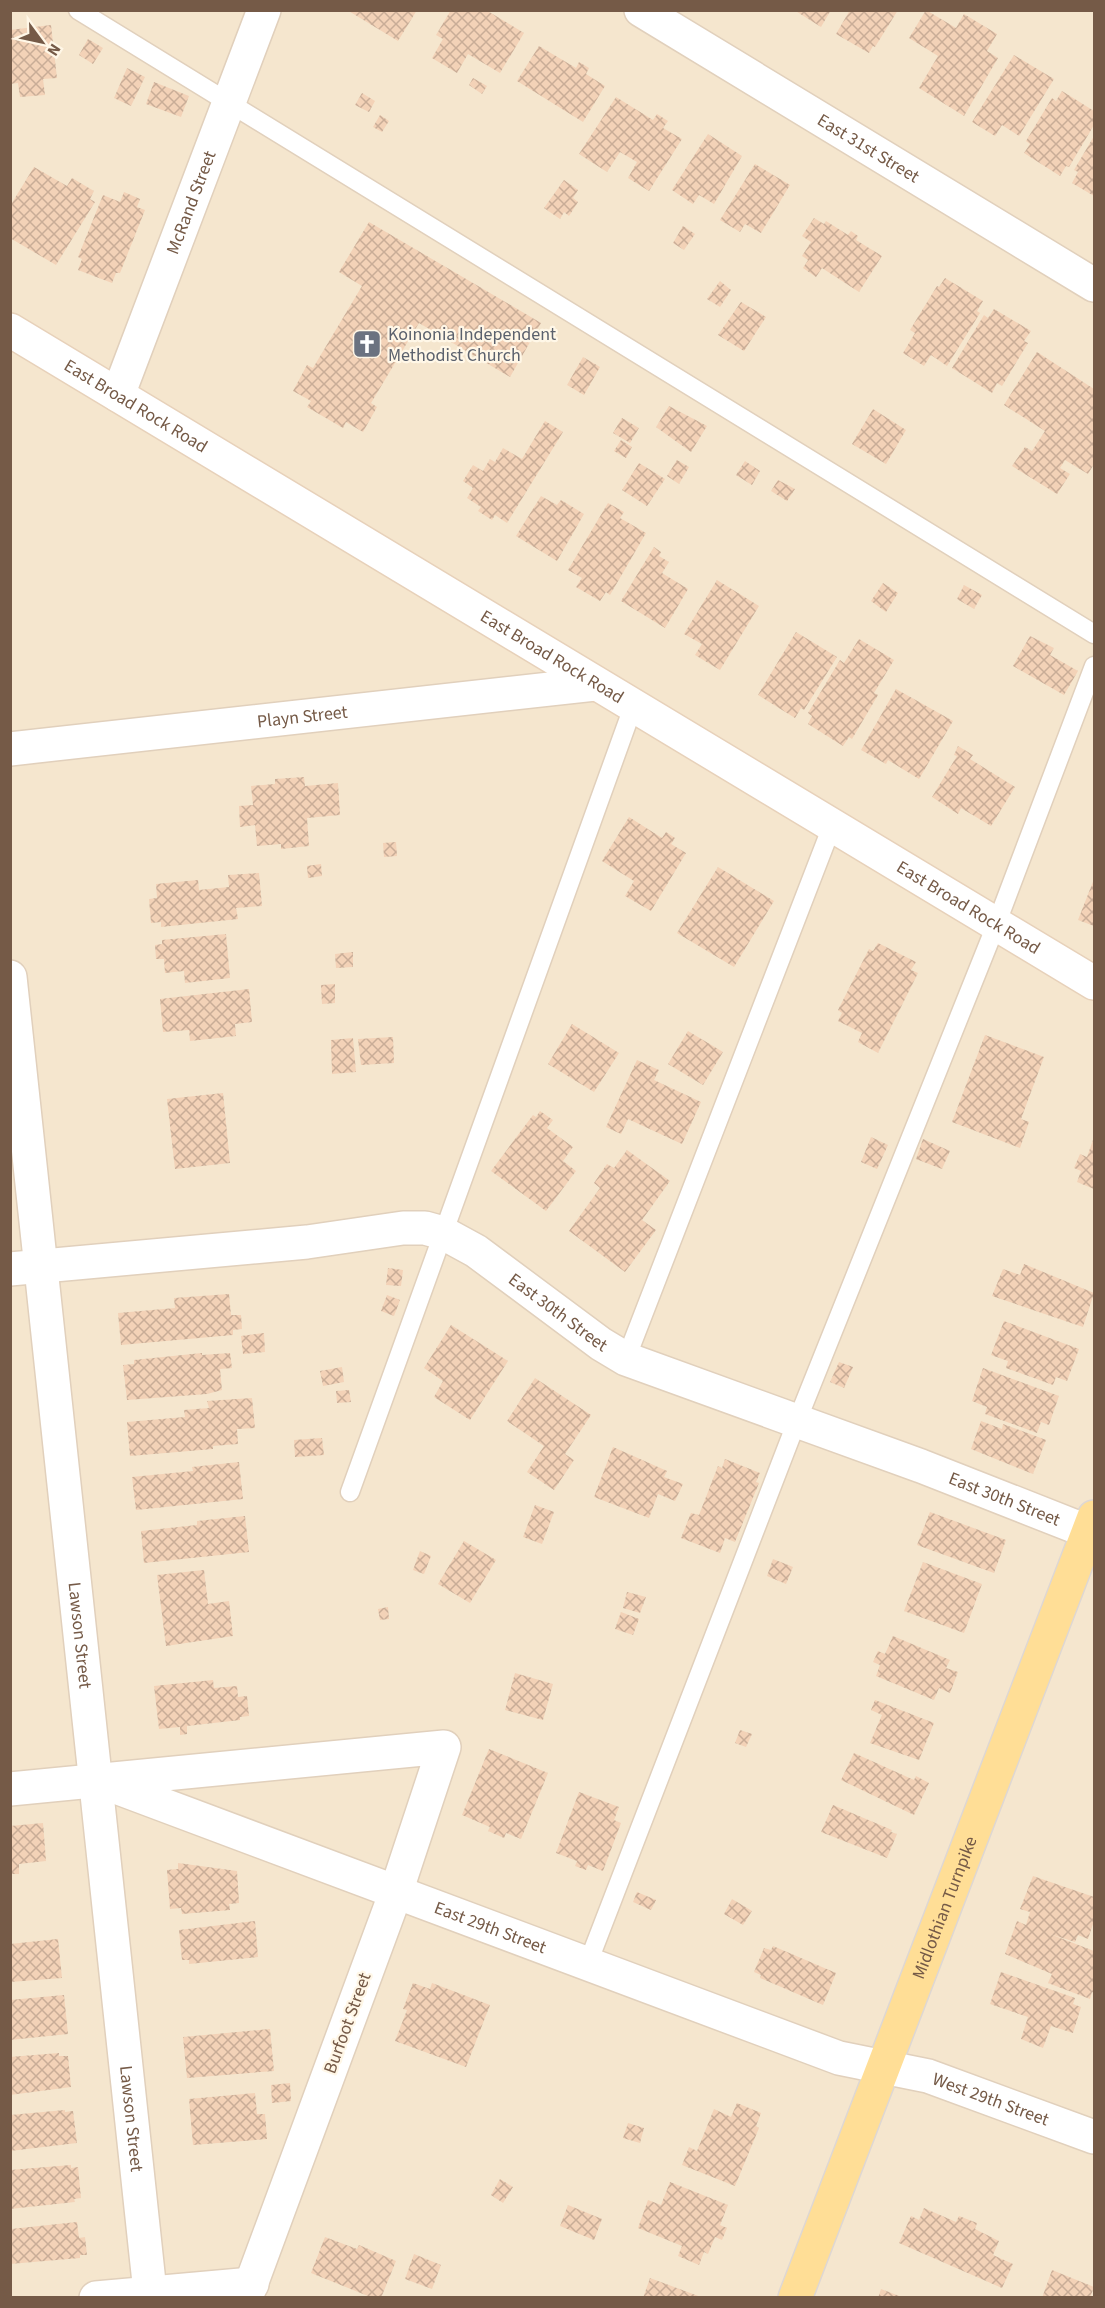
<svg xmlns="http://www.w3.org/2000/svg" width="1105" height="2308" viewBox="0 0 1105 2308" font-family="'Source Sans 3',sans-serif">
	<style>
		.residential { fill: #f5e6ce }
		.building { fill: url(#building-cross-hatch) }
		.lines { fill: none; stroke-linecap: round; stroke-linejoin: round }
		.service-casing { stroke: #e1d0bc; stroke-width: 21 }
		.minor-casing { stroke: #e1d0bc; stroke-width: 36 }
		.secondary-casing { stroke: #e7d1ba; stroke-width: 36 }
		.primary-casing { stroke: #ded7d3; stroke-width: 36 }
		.service { stroke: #fff; stroke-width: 18 }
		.minor { stroke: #fff; stroke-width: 33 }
		.secondary { stroke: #fff; stroke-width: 33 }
		.primary { stroke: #ffde96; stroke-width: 33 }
		.labels { text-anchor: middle; stroke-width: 4.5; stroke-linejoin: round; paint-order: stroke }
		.street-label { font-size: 18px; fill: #755a47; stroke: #fff7e7 }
		.worship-label { font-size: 18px; fill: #5b616d; stroke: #fff7e7; text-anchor: start }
	</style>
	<defs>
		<pattern id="building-cross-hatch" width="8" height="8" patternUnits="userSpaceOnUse" patternTransform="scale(1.5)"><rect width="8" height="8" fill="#f3d2b7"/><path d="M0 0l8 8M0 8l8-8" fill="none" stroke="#c9ad97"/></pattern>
	</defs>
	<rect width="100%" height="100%" fill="#fdf4e0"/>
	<path class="residential" d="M11,11H1094V2297H11Z"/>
	<path class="building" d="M347,10H417L398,41Z
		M451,10H486L524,33L500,73L468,54L457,73L432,58L443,39L436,35Z
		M794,10H831L821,27Z
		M850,10H898L875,47L873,46L869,53L836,34Z
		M926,10L956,28L964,14L997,34L987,51L998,58L964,116L919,88L938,56L909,38Z
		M51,25L57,78L43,79L45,95L20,97L18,83L10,84V30Z
		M88,39L103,48L93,64L79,55Z
		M539,46L576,68L579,62L589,68L586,74L605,86L583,122L517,81Z
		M1014,55L1054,79L1019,136L1002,125L995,136L972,122Z
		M127,68L145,77L131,106L114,98Z
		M473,78L487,86L482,94L469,85Z
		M154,82L189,96L181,117L146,104Z
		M1062,91L1094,111V125L1069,167L1066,166L1060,176L1024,153L1030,144L1026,141L1052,98L1056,101Z
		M362,93L375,101L369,112L355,105Z
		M616,97L653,120L657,114L668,121L663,128L682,139L649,191L628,178L637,162L620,152L607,172L579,154Z
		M380,115L389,121L382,132L373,127Z
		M708,134L742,156L714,204L699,195L693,204L672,190Z
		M1094,136V196L1072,183L1078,172L1074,170Z
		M755,164L790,185L761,233L745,224L740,232L720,220Z
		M34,167L67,186L72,178L94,191L90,199L95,202L56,265L10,238V206Z
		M564,180L578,190L573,198L578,202L569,216L564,212L560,219L544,208Z
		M124,192L140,199L137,207L145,210L120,273H116L112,283L78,270L82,259L78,257L103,195L120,202Z
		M814,218L824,224L826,221L848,235L851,231L858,236L856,240L882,256L859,292L822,268L816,277L803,268L808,260L802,256L811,242L802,236Z
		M369,222L541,323L510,377L419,323L371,403L377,407L363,432L346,422L343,428L307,407L311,401L293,391L307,365L313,368L362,286L339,272Z
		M683,226L695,234L684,250L673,243Z
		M945,278L983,301L977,311L980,313L947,366L931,355L924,366L903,353L915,333L910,330L937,286L939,287Z
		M720,281L731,290L720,307L707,299Z
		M741,302L766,317L744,351L718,335Z
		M994,309L1031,331L1024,341L1028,343L1002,386L997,383L992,393L952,368L984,315L988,318Z
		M1037,352L1094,389V464L1088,474L1065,460L1060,468L1070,474L1057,494L1012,466L1025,447L1032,451L1045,431L1004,405Z
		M583,357L600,367L584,395L567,385Z
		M669,406L707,426L691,452L656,427Z
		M873,409L906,430L886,464L852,444Z
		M622,418L639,428L630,443L613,433Z
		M545,421L563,432L507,523L495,515L492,520L478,511L481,507L467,498L473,488L463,481L473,465L483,471L490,459L495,462L503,448L522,459Z
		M621,440L632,447L626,458L614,451Z
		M677,460L689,467L679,484L667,476Z
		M745,461L760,471L752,485L736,475Z
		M639,463L665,479L647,506L622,490Z
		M778,480L795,489L787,501L771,491Z
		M541,496L557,505L561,500L584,514L557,561L516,536Z
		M608,503L624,512L620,518L646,533L610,595L606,592L600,601L576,587L582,578L568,570Z
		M654,547L661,552L659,556L669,562L662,573L688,589L665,628L621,601Z
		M717,580L759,606L720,670L695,655L702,644L684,634Z
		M883,583L898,593L886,612L871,601Z
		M964,585L982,595L974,609L957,599Z
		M796,632L837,657L804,710L801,708L795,718L758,695Z
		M1030,636L1054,648L1050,655L1078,671L1064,695L1013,666Z
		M859,639L894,660L874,693L878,695L852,739L849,737L843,746L808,724L812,716L808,713L840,660L844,663Z
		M896,689L953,721L919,779L888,760L886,764L861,750Z
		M958,746L973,755L970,759L1015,787L991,826L961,808L958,814L932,797L957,756L954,755Z
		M304,777L305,786L338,783L340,815L307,818L309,846L281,849V844L257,846L255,825L240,827L239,806L253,805L251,786L275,784V779Z
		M629,817L662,838L666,832L675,838L671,844L686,853L651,911L625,896L634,881L602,861Z
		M396,842L397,856L384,857L383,843Z
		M321,864L322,876L308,878L307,866Z
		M718,867L774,901L734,967L677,933Z
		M259,873L262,906L236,908L238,919L161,927V922L151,923L149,899L157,898L156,884L198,880L199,890L229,887L228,875Z
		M1094,879V926L1078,920Z
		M226,934L230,978L185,983L184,971L165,973L164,959H156L155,945L162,944V940Z
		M878,943L916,962L911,970L918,973L878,1053L858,1042L862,1033L838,1021L842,1013L838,1010L869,949L873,951Z
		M353,952V967L336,968L335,954Z
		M335,984V1003L322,1004L321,985Z
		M249,989L252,1022L235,1024L236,1036L190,1041L189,1030L163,1032L160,999Z
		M572,1024L619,1053L594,1092L548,1064Z
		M688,1031L723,1052L703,1085L668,1064Z
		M985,1035L1044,1057L1021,1119L1029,1122L1020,1148L952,1122Z
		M393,1037L394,1063L361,1065L358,1039Z
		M353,1038L356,1072L332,1074L331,1040Z
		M637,1060L659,1070L654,1080L701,1102L682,1144L628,1119L621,1134L606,1127Z
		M223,1093L230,1163L175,1169L167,1099Z
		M540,1111L553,1120L547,1128L573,1147L563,1161L576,1171L546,1211L491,1171L533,1115L536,1117Z
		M871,1137L888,1145L877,1169L861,1162Z
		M1094,1137V1189L1077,1182L1081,1171L1074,1168L1080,1154L1087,1157Z
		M923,1139L950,1151L942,1169L916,1159Z
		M627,1150L670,1181L642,1220L656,1230L625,1272L569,1231L600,1188L594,1183L607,1164L614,1168Z
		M1024,1264L1094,1293L1083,1327L992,1296L1003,1269L1020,1275Z
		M388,1268L403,1270L401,1286L386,1285Z
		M229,1294L231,1315H241L242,1329L233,1330V1335L121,1345L118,1313L175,1308L174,1298Z
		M387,1295L400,1300L394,1316L381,1311Z
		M1004,1321L1079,1349L1067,1381L1056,1377L1053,1385L1006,1368L1008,1361L991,1355Z
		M451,1325L508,1361L470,1420L434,1397L443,1381L424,1368Z
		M264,1333L265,1352L243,1354L241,1336Z
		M202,1353V1355L230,1353L232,1368L220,1369L222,1390L207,1394L127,1400L123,1365L134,1364V1360Z
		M839,1362L853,1367L844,1388L830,1382Z
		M342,1367L344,1382L323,1386L320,1371Z
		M983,1368L1059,1396L1049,1425L1041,1422L1037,1433L985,1414L987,1407L972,1401Z
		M535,1378L591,1415L565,1454L574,1460L554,1490L527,1472L544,1446L507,1421Z
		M349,1390L351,1402L337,1403L336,1391Z
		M252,1398L255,1428L237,1429L238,1444L213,1446V1449L130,1456L127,1422L185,1417L184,1410L209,1408L207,1401Z
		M981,1421L1002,1429L1003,1424L1046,1440L1033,1474L971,1449Z
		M322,1438L324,1455L295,1457L294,1440Z
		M613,1447L667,1471L664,1477L683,1484L675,1501L658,1494L649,1518L594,1497Z
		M725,1459L760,1473L756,1482L759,1483L735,1542L725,1538L720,1553L681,1538L691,1513L699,1515L718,1466L722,1468Z
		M239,1462L243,1499L136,1510L132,1477L193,1471L192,1467Z
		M535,1505L554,1512L542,1544L523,1537Z
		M930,1512L1006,1540L994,1573L917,1545Z
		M245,1516L249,1552L144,1563L141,1531L197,1525V1521Z
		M464,1541L496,1560L470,1603L438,1584Z
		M420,1551L431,1556L424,1574L413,1570Z
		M773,1559L793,1567L786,1584L767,1576Z
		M923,1562L982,1584L964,1633L904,1611Z
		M204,1570L208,1604L229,1601L233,1636L166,1646L157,1575Z
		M627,1592L646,1597L640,1613L623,1608Z
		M388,1607L389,1619L380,1620L378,1609Z
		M621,1612L639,1619L633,1635L615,1629Z
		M893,1636L950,1660L946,1668L958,1672L950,1693L939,1688L934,1700L876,1676L880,1665L873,1662L878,1651L885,1654Z
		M515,1673L553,1684L543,1720L505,1710Z
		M213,1680L214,1688L237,1686L238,1697L247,1696L249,1716L240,1717V1720L187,1726V1734L180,1735V1727L159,1729L154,1686Z
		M875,1700L934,1723L919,1760L870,1743L882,1715L871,1710Z
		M740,1730L752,1734L746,1747L735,1743Z
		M489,1749L548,1773L521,1839L506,1833L504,1838L488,1831L490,1827L462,1815Z
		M854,1753L914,1780L916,1776L929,1783L914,1815L841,1780Z
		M579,1792L619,1807L614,1820L621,1823L603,1871L588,1865L586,1870L575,1866L577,1861L556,1853Z
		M833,1805L892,1830L891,1832L897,1834L887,1858L821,1832Z
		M43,1823L46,1861L19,1864V1874H10V1826Z
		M178,1863L237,1871L239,1903L229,1904L230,1910L182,1914L181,1908L170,1909L167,1870L178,1869Z
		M1033,1876L1094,1897V1921L1088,1939L1078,1935L1075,1942L1050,1934L1094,1951V1993L1092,1992L1090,1999L1048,1983L1052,1974L1005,1954L1017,1921L1026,1925L1030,1912L1020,1909Z
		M637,1892L656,1900L651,1910L633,1902Z
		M732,1899L752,1911L743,1925L724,1914Z
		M255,1921L258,1957L189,1964V1960H182L179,1930Z
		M58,1939L62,1978L10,1982V1944Z
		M773,1946L836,1973L823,2005L760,1978L761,1975L754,1972L764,1948L771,1950Z
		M1001,1972L1075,1998L1073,2004L1081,2007L1073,2033L1051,2026L1043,2048L1021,2039L1028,2017L990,2004Z
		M413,1983L430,1989L432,1983L490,2005L466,2067L395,2041L407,2010L403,2009Z
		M64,1995L68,2034L10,2040V2000Z
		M270,2029L274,2071L187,2078L183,2037Z
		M59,2053V2056H68L71,2087L10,2095V2057Z
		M290,2083L291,2101L272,2103L271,2085Z
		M255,2093L257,2114H265L267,2139L193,2145L189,2099Z
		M737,2103L761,2113L756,2126L759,2128L735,2186L682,2165L689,2147L697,2151L714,2109L731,2117Z
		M65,2110V2112L73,2111L77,2143L10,2151V2115Z
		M628,2123L644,2128L640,2143L623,2138Z
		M71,2165V2168L78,2167L81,2198L74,2199L75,2202L10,2209V2170Z
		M500,2179L513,2187L503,2203L491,2195Z
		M670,2182L728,2205L720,2225L727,2228L722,2240L715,2237L708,2254L704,2252L699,2265L678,2256L682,2246L638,2228L648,2200L661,2205Z
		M568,2205L602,2219L594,2240L560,2226Z
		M924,2208L956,2222L959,2216L977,2223L975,2229L999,2241L993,2255L1013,2264L1002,2288L899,2243L911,2216L919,2220Z
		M77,2222L79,2238L85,2237L87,2255H80V2258L10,2264L11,2229Z
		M325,2237L357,2249L359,2245L396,2261L381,2298H373L311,2273Z
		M414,2254L441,2265L432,2289L405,2279Z
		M1052,2270L1094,2287L1090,2298H1042Z
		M650,2278L701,2297V2298H643Z
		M881,2289L902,2297V2298H878Z"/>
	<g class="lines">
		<g class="service-casing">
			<path id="service" d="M78,10L1094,634
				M626,1359L832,826
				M350,1492L633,707
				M588,1963L797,1421L996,925L1094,666"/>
		</g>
		<g class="minor-casing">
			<g id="minor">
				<path id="s1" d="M641,10L1094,285"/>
				<path id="s2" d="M118,395L264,10"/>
				<path id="s3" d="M10,749L595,684"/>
				<path id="s4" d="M10,977L150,2292"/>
				<path id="s5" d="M10,1269L307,1242L403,1228H425L443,1233L476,1251L601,1344L626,1359L921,1466L1094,1534"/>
				<path id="s6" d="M97,1780L839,2058L928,2076L1094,2137"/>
				<path d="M10,1789L444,1747L396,1892L246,2298"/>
				<path d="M96,2298L252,2284"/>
			</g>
		</g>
		<g class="secondary-casing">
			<g id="secondary">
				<path id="s7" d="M10,330L1094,983"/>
			</g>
		</g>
		<g class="primary-casing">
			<g id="primary">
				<path id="s8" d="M795,2298L1094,1517"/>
			</g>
		</g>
		<use href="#service" class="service"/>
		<use href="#minor" class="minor"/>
		<use href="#secondary" class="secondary"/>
		<use href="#primary" class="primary"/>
	</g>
	<defs>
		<g id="church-square" transform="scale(1.5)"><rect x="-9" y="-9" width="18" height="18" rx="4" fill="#6b7280" stroke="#fff7e7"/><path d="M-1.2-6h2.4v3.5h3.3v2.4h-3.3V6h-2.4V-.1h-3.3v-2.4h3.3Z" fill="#fff"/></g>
	</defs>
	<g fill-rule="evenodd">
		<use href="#church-square" x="367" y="344"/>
	</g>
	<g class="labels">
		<g class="street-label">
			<text dy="6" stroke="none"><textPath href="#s1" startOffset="266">East 31st Street</textPath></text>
			<text dy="6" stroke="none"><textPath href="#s2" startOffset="206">McRand Street</textPath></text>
			<text dy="6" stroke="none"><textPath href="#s7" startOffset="147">East Broad Rock Road</textPath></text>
			<text dy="6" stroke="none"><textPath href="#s7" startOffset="633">East Broad Rock Road</textPath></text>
			<text dy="6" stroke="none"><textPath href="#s3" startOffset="294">Playn Street</textPath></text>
			<text dy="6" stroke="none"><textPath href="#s7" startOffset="1119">East Broad Rock Road</textPath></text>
			<text dy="6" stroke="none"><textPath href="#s5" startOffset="576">East 30th Street</textPath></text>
			<text dy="6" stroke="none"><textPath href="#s5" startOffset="1062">East 30th Street</textPath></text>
			<text dy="6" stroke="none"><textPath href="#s4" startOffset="662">Lawson Street</textPath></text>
			<text dy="6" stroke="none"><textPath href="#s8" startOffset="418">Midlothian Turnpike</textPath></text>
			<text dy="6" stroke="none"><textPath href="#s6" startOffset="420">East 29th Street</textPath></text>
			<text transform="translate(347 2023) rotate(-70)" y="6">Burfoot Street</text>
			<text dy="6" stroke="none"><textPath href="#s6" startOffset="950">West 29th Street</textPath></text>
			<text dy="6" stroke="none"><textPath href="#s4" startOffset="1148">Lawson Street</textPath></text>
		</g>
		<g class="worship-label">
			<text x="388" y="340">Koinonia Independent<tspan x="388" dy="21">Methodist Church</tspan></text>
		</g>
	</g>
	<rect width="1105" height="2308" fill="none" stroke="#755a47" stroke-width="24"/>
	<g transform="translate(42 42) rotate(123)" stroke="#fff7e7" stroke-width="4.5" paint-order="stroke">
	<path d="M0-4.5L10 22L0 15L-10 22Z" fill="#755a47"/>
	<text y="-9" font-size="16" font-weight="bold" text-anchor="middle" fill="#755a47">N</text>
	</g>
</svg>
